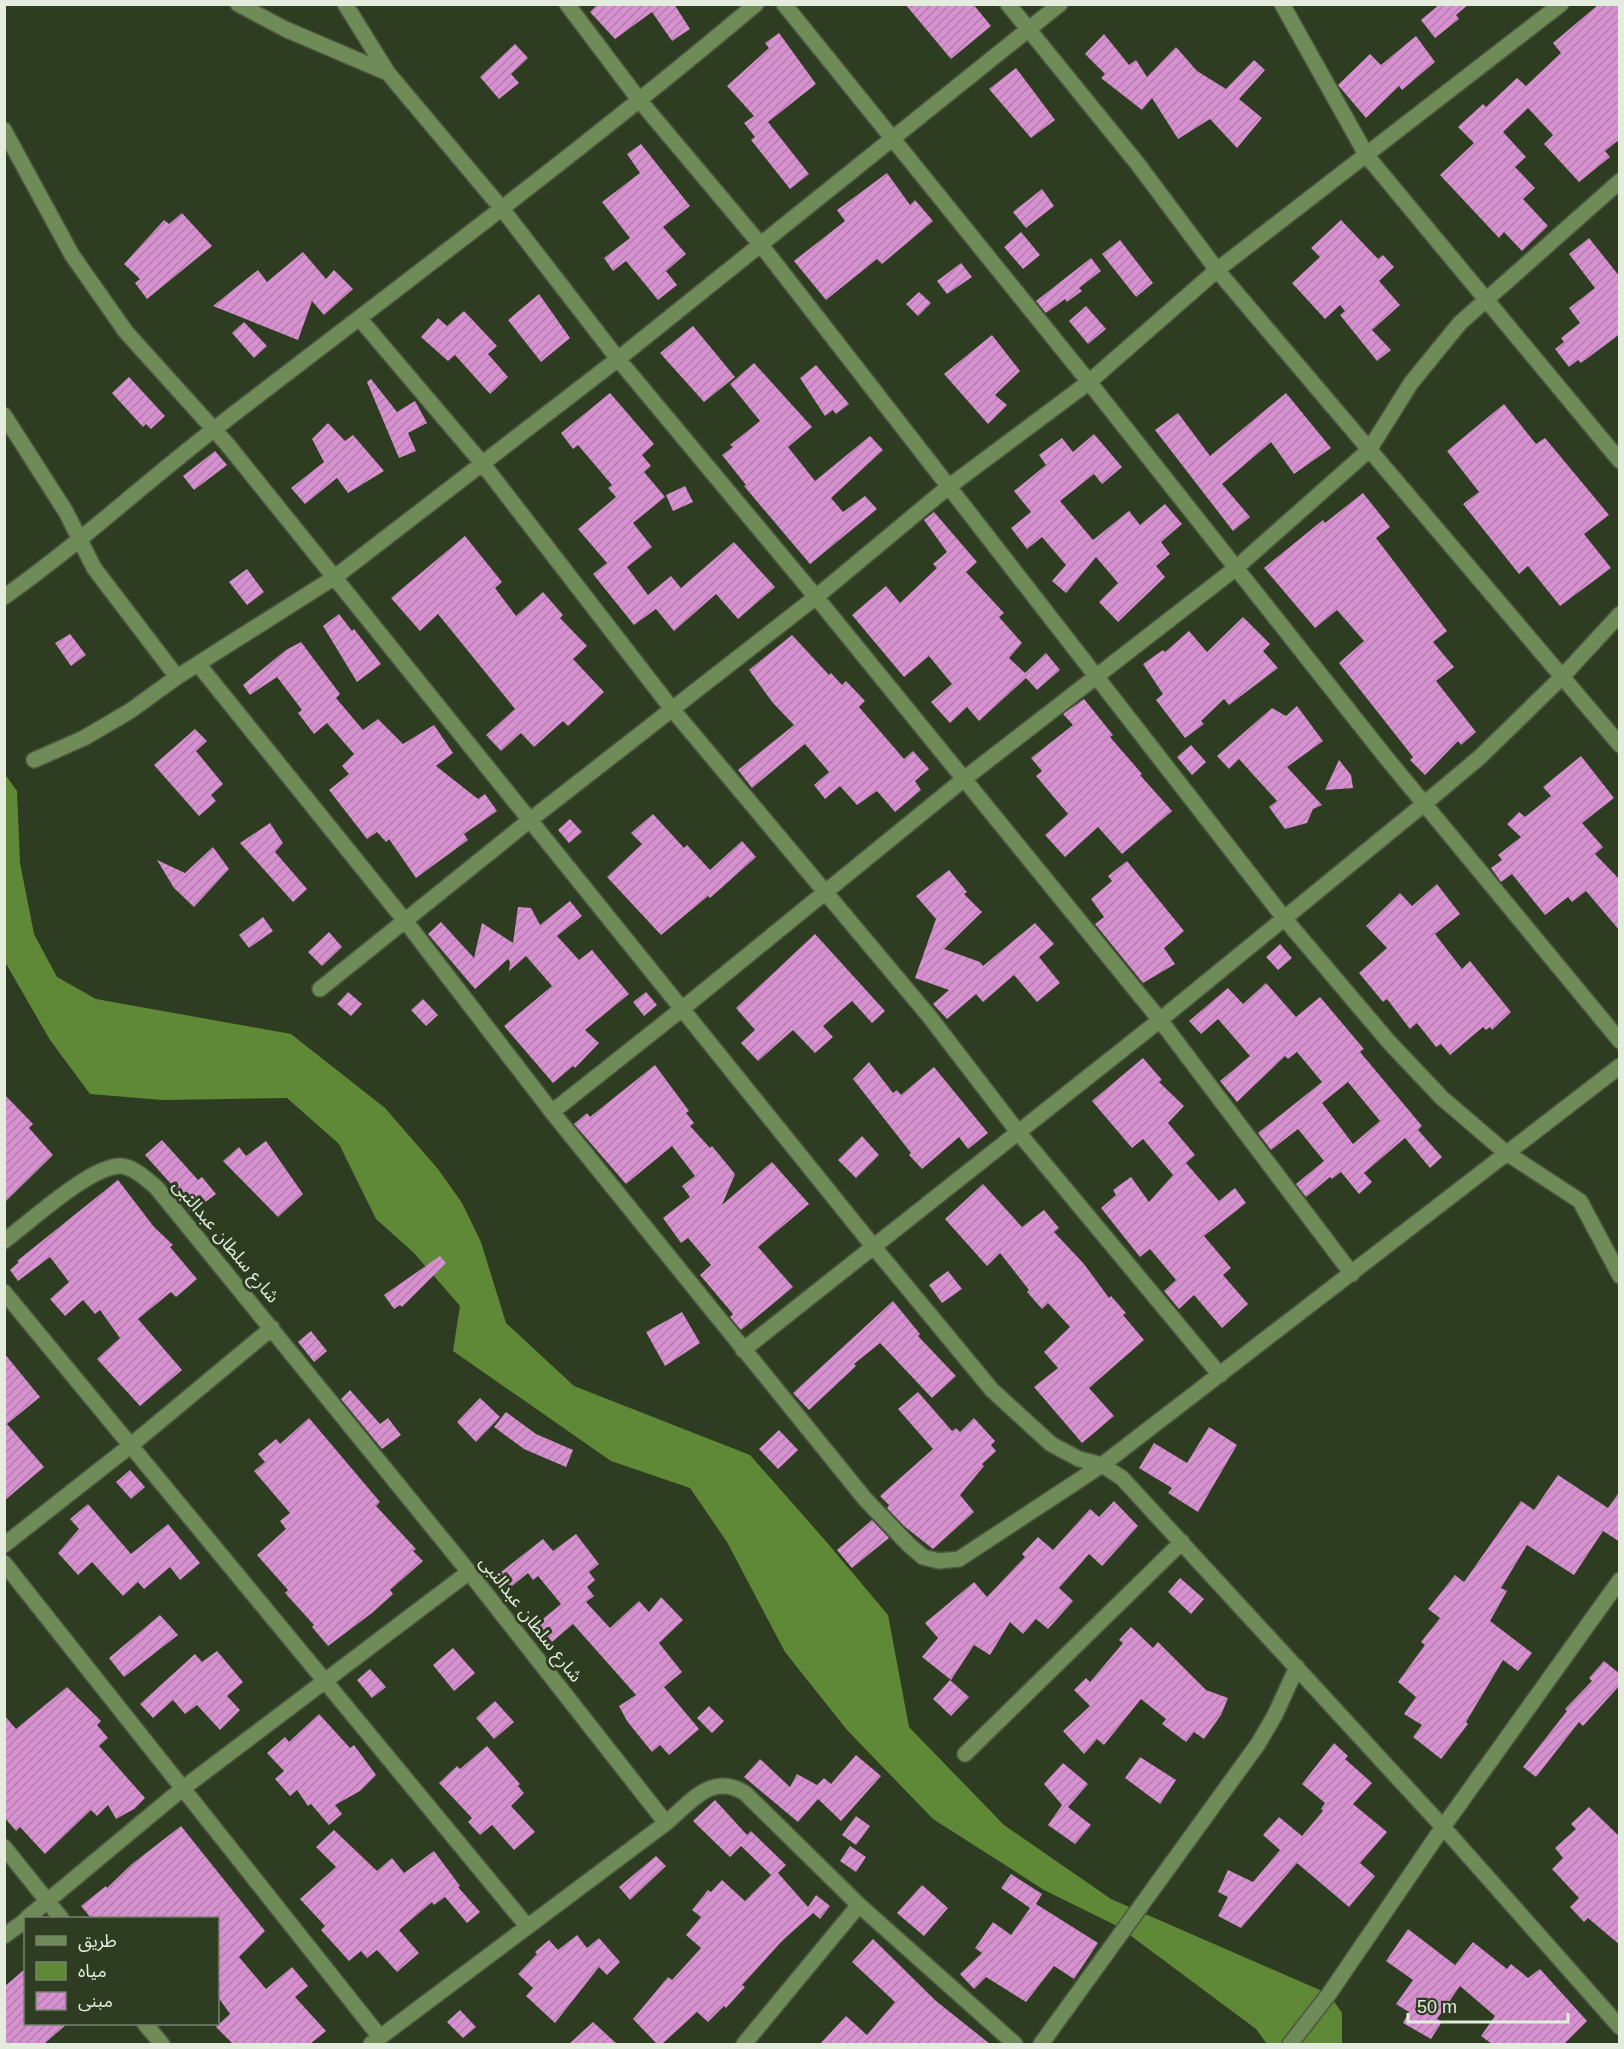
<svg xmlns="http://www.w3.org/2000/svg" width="1624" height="2049" viewBox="0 0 1624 2049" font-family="Arial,'Noto Sans Arabic',sans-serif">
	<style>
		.water { fill: #5f8837 }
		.building { fill: url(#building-hatch); fill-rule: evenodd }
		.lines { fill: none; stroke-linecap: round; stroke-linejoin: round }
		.minor-casing { stroke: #4b5840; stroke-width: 18 }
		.minor { stroke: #6f8b58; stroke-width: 15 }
		.labels { text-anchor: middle; stroke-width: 6; stroke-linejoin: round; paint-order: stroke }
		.street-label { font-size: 18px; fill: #e4eddd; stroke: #2e3c22 }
	</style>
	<defs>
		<pattern id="building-hatch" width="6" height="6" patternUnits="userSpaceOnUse" patternTransform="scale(1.5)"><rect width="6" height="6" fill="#d891d0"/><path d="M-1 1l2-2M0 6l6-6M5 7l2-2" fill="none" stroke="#b37eac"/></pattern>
	</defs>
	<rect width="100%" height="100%" fill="#2e3c22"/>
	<path class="water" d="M4,773L17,791L20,863L34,934L57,977L96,999L291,1034L385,1108L438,1169L462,1203L481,1242L506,1323L574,1386L750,1455L824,1539L888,1615L909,1727L1004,1825L1111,1899L1329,1994L1342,2013V2044H1267L1256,2029L1119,1927L1044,1890L933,1819L847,1730L785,1652L727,1542L690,1488L611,1461L453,1351L460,1306L414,1253L376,1219L339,1144L287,1098L162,1100L90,1094L50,1040L5,962Z"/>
	<path class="building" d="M598,4H674L690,29L672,41L652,12L615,39L590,12Z
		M905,4H973L991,26L951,59Z
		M1440,4H1469L1456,15L1459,19L1435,38L1421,20Z
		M1599,4H1620V139L1605,151L1610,157L1579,182L1544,144L1553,135L1528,108L1503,132L1526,157L1515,167L1535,188L1523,199L1548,226L1522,251L1504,232L1499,238L1440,175L1474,143L1458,127L1483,104L1486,107L1517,78L1526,86L1561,53L1553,43Z
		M779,33L816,84L768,122L809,174L790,189L751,140L755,137L744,123L754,116L727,86L769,48L765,43Z
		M1104,34L1129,65L1136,60L1147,77L1176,47L1197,71L1226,89L1254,60L1265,70L1239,99L1262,118L1237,148L1210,119L1178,139L1152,98L1142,110L1101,78L1105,74L1085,54Z
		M1416,36L1435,62L1402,90L1399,86L1366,118L1338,85L1370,54L1381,65Z
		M515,44L528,58L511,74L519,83L499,99L480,77Z
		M1016,68L1055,120L1031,138L989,89Z
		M641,144L690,206L663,227L686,254L666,271L677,285L658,300L626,261L613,271L604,258L630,238L602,202L640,173L627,154Z
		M887,173L910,205L915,200L933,221L882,264L877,259L826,300L794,261L845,221L837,210Z
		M1042,189L1054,206L1026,228L1013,212Z
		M182,213L212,246L147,299L135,283L140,279L124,264L164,220L169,224Z
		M1341,220L1378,259L1383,255L1394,267L1379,281L1400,305L1372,330L1391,350L1377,361L1340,315L1345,311L1340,305L1325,319L1292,283L1320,257L1311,248Z
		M1021,232L1040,255L1023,269L1004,247Z
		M1589,238L1620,277V334L1581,363L1578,360L1569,367L1555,349L1564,342L1561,338L1580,323L1569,308L1595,288L1569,254Z
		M1120,240L1153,283L1136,297L1102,254Z
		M303,252L326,279L334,270L353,289L324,315L312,301L298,340L213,306L258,270L267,282Z
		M1091,258L1101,271L1079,288L1082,291L1067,302L1065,299L1046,313L1036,301Z
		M961,263L972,277L947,294L937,281Z
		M919,292L931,303L918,316L906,304Z
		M539,294L570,338L541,362L508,320Z
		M1086,306L1106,329L1088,344L1069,321Z
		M464,311L497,346L488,354L508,377L490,394L455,355L448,361L421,337L438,318L447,326Z
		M244,322L267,346L254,358L232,333Z
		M693,326L735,377L704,402L660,353Z
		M992,335L1020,371L995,395L1007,405L988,424L944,374Z
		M754,363L812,427L788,447L815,481L870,436L883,450L831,498L843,512L865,496L877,509L810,564L744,486L746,485L722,455L733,447L730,445L760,421L730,384Z
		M816,365L849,404L836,414L833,410L825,416L800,378Z
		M129,377L165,416L151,429L146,424L143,427L112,393Z
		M371,379L397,412L415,401L427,423L408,433L416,451L399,458L367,382Z
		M610,393L654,444L642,455L651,466L644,472L665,497L633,523L652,547L627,567L648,595L671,576L681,588L734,542L775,587L738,619L716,594L674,631L656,609L634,625L593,574L607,563L578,529L616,497L608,488L612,485L578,445L573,449L561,433Z
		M1286,393L1331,448L1294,474L1271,442L1222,484L1250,517L1233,531L1155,430L1178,413L1210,456Z
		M1504,404L1536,444L1545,438L1609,515L1584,534L1611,568L1560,606L1528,566L1519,574L1463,504L1479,492L1447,451Z
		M328,423L345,441L353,435L384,471L348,493L337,478L305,504L291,488L324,462L312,439Z
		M1094,434L1122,467L1102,484L1094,474L1060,501L1093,540L1129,511L1140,525L1165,504L1182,524L1161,542L1170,554L1156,566L1165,577L1118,622L1099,602L1118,583L1096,557L1066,593L1052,581L1066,565L1042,537L1027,549L1011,528L1031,512L1014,491L1046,465L1039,455L1062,438L1073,452Z
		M215,451L227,465L194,490L183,476Z
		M685,486L693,502L673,511L666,495Z
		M1363,493L1390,527L1376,538L1447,631L1433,642L1454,667L1436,681L1476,732L1461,745L1458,741L1425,775L1410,760L1413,757L1339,663L1364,641L1337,610L1315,628L1264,568L1323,520L1325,523Z
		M934,512L977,562L966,572L1004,613L999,617L1022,643L1009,658L1025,673L1046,653L1060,670L1037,690L1026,678L979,721L967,707L950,723L931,702L952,684L929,656L904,677L852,615L886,586L900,603L937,568L933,564L947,552L924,520Z
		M465,536L502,582L495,588L516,616L543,592L563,615L560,618L587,646L573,659L604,692L568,726L563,721L534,747L521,733L501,751L486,735L515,709L438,614L420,631L391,598Z
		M247,569L264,592L247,605L229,582Z
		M339,614L352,631L354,629L381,664L357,682L323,626Z
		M1243,617L1270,644L1263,651L1278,668L1229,705L1224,699L1201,721L1204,724L1185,738L1156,700L1163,694L1143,664L1163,650L1165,652L1189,631L1207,652Z
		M70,634L86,655L71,666L55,643Z
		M792,635L829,675L831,673L842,685L846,681L865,701L859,707L904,759L913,751L929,769L915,781L921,790L895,812L877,791L857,805L840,786L825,799L814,785L829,772L805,744L752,788L738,770L794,725L773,703L749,670Z
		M301,642L340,694L336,698L363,730L378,719L403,744L434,725L453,753L436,766L478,799L485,794L497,811L464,834L468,840L416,878L389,839L386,842L377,832L367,839L329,790L349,774L342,766L354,754L327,723L314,734L298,713L302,710L277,677L250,695L243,685L286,650Z
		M1084,699L1113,735L1110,737L1142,774L1140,775L1172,811L1122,854L1098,827L1065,857L1045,835L1068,814L1036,776L1042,771L1031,758L1073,725L1063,714Z
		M1297,706L1323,741L1287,767L1322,805L1313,809L1307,823L1285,829L1269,807L1277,801L1239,759L1229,769L1217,756L1272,708L1286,716Z
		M195,729L207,741L196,751L223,784L211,795L216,801L199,816L154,765Z
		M1191,745L1206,762L1192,775L1177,757Z
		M1581,756L1614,798L1582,823L1603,847L1595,854L1620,880V931L1586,891L1572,902L1568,897L1545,915L1512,874L1501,882L1491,868L1502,860L1498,855L1521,837L1507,824L1519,812L1525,817L1551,796L1543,787Z
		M1339,760L1351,775L1353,788L1325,790Z
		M653,814L684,848L687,845L710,870L742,841L756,857L710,898L708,896L661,935L607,877L642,844L631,833Z
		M570,819L582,832L569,843L558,830Z
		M270,823L283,843L275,852L307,889L293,902L240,843Z
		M213,847L229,869L194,907L174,888L157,860L185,873Z
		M1127,861L1184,931L1164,948L1175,964L1143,983L1095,924L1104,917L1091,899L1112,881L1108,876Z
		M949,870L967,892L964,894L982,912L944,949L980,962L983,966L1035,923L1054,944L1039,957L1060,983L1037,1002L1014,975L983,1002L976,994L947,1019L933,1004L949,990L915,978L936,919L916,896Z
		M1437,884L1460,914L1435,934L1462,969L1470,961L1511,1012L1492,1030L1490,1027L1486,1030L1483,1027L1450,1055L1441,1044L1436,1047L1417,1023L1410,1029L1387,999L1383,1002L1359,973L1387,948L1366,926L1400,893L1412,906Z
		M570,901L582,916L557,936L579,960L592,950L629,994L585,1030L599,1043L575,1068L573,1066L553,1083L504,1026L552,986L526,956L509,971L510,962L508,959L475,989L428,934L441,922L474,958L482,923L513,943L518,907L531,908L540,925Z
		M263,917L273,931L249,948L239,935Z
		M329,932L342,947L322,966L308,952Z
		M815,934L885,1011L872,1023L852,1001L823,1026L833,1037L815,1053L793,1030L758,1061L741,1043L755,1030L736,1008Z
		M1280,944L1292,958L1278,970L1266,957Z
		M1266,983L1296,1017L1320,997L1364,1049L1360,1052L1422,1126L1418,1130L1442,1157L1430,1168L1405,1138L1364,1173L1372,1182L1359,1194L1341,1172L1332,1179L1330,1177L1306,1197L1296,1184L1324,1161L1298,1129L1271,1150L1258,1133L1322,1082L1297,1052L1288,1059L1285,1056L1237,1102L1220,1081L1250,1056L1218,1019L1201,1034L1189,1021L1228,988L1243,1004ZM1348,1082L1380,1121L1353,1144L1322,1103Z
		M348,992L362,1004L351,1016L337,1004Z
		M646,992L657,1005L644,1016L633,1002Z
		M423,999L438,1015L426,1026L411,1010Z
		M1143,1058L1162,1080L1159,1082L1184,1106L1168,1123L1195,1155L1186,1163L1219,1201L1235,1188L1246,1203L1204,1236L1231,1268L1223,1275L1248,1304L1222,1328L1194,1295L1179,1309L1164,1291L1176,1280L1150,1249L1140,1257L1101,1208L1116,1195L1113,1190L1131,1177L1149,1202L1173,1175L1143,1139L1132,1148L1092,1101Z
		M869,1062L893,1093L897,1090L901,1095L934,1067L988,1133L968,1149L959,1137L922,1169L909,1155L911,1153L853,1079Z
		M655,1065L689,1111L686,1113L694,1123L690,1126L710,1148L712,1146L735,1174L722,1205L772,1162L809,1204L758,1247L793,1287L741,1330L730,1317L733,1314L700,1275L711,1265L688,1238L681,1243L663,1218L690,1197L682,1186L695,1176L672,1146L626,1184L574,1124L587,1113L590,1117Z
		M4,1094L33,1124L29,1128L53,1155L4,1203Z
		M862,1136L879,1155L856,1178L838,1160Z
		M162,1140L198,1180L202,1177L216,1194L191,1213L178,1197L180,1194L145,1155Z
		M266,1141L303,1194L278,1217L223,1161L239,1147L246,1156Z
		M118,1180L154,1227L173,1245L170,1247L197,1279L176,1297L171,1292L138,1319L182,1370L140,1406L97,1359L120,1338L100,1310L95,1314L83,1300L65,1316L50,1299L69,1282L50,1257L18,1281L10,1270L19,1262L17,1261Z
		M983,1184L1022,1227L1044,1210L1059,1228L1054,1232L1084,1264L1109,1298L1111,1296L1126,1313L1123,1315L1144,1340L1089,1388L1114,1416L1082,1443L1034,1387L1058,1368L1044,1352L1070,1327L1048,1303L1042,1309L1027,1292L1029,1290L1000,1253L987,1266L945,1219Z
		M440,1256L446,1263L402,1307L400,1305L394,1309L384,1295Z
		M948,1271L962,1289L942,1303L929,1285Z
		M893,1301L920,1334L918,1336L956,1376L932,1398L880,1343L854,1364L856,1366L809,1410L793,1393Z
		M682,1312L700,1343L665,1366L646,1332Z
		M311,1331L327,1351L314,1362L298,1342Z
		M4,1353L40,1397L7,1424L44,1467L4,1501Z
		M350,1390L380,1424L388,1418L401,1435L382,1449L341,1399Z
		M918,1392L952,1431L956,1428L960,1432L974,1418L995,1441L991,1445L996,1451L982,1464L984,1466L960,1495L974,1512L933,1549L904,1526L887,1508L889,1505L880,1496L933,1449L898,1409Z
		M480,1398L500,1417L476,1442L457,1422Z
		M506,1412L536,1434L573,1450L566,1467L524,1449L494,1427Z
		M309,1418L380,1502L376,1506L416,1549L413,1551L423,1561L390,1590L393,1594L372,1613L328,1646L312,1627L314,1625L285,1593L288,1590L257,1555L286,1529L280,1521L290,1513L254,1471L265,1462L258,1454L276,1439L280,1444Z
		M1209,1427L1237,1445L1198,1512L1168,1493L1172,1488L1139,1468L1154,1443L1187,1463Z
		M779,1430L798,1450L778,1469L759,1449Z
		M130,1470L145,1487L131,1499L116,1482Z
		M1558,1475L1608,1508L1620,1491V1542L1603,1531L1574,1575L1527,1545L1501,1588L1507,1591L1490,1621L1532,1653L1518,1671L1503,1660L1466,1722L1468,1724L1441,1759L1413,1737L1422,1725L1404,1714L1416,1697L1398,1682L1425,1645L1421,1642L1440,1618L1428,1609L1455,1575L1464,1582L1521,1501L1534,1510Z
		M1114,1501L1138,1526L1102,1566L1089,1554L1059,1588L1073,1601L1048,1629L1036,1619L1023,1634L1010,1622L990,1655L974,1645L951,1680L922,1657L938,1638L925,1623L974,1582L987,1597L1025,1557L1022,1554L1038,1537L1053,1550L1090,1509L1099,1517Z
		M88,1504L131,1554L168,1524L200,1563L180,1580L170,1567L144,1589L138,1582L123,1596L92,1562L78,1575L58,1553L79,1529L70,1519Z
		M872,1520L889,1538L852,1568L837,1550Z
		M576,1534L599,1564L589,1572L595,1580L587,1587L594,1596L586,1602L610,1628L639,1601L649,1612L661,1597L683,1620L659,1643L682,1672L664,1687L699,1729L669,1755L660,1745L652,1752L627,1721L619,1706L636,1695L573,1624L552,1642L537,1624L561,1604L538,1576L533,1580L528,1573L507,1590L496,1576L543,1539L553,1551Z
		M1180,1578L1204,1599L1191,1614L1168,1592Z
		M160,1615L178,1635L124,1677L109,1658Z
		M1131,1627L1153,1648L1158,1642L1206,1690L1228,1698L1221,1715L1204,1739L1194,1732L1186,1742L1162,1724L1166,1719L1141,1699L1104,1745L1097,1739L1084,1754L1063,1731L1090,1706L1074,1690L1086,1678L1090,1682L1123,1643L1119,1640Z
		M453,1648L475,1673L454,1691L433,1665Z
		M217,1651L243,1682L227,1696L240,1710L220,1730L197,1705L185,1714L173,1700L153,1718L140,1704L195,1654L202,1662Z
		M1604,1661L1620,1674V1685L1583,1726L1579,1722L1536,1777L1523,1767L1567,1711L1565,1709L1592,1681L1589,1678Z
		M370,1669L386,1687L372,1698L357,1680Z
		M950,1680L969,1697L951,1716L933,1699Z
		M67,1687L101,1721L97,1725L108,1738L99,1746L145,1798L134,1809L116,1819L108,1805L97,1816L91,1810L45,1854L20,1827L16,1831L4,1817V1715L16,1729Z
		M495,1701L514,1722L494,1739L476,1718Z
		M709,1706L724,1721L712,1733L697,1718Z
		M319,1714L350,1748L354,1745L376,1775L360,1791L335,1805L342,1814L329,1825L311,1804L308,1806L297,1790L290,1796L275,1779L284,1771L267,1753L285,1737L289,1742Z
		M1334,1743L1348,1756L1345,1759L1372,1783L1353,1804L1387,1832L1360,1863L1375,1876L1349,1907L1297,1863L1241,1928L1218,1916L1228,1897L1218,1892L1228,1870L1253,1882L1280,1850L1263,1835L1279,1817L1302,1836L1323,1811L1321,1809L1325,1803L1302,1784Z
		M487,1746L520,1784L518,1786L524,1793L511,1806L535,1832L514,1850L492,1825L480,1835L468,1822L472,1818L439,1783L457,1766L460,1769Z
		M856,1755L881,1776L841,1821L818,1799L798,1822L744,1777L760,1759L790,1787L797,1774L817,1785L824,1778L831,1784Z
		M1140,1757L1176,1780L1160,1804L1125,1778Z
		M1063,1763L1088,1784L1068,1807L1091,1825L1075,1844L1048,1825L1062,1805L1044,1784Z
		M715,1800L747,1835L751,1831L786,1865L778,1873L808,1907L816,1895L830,1906L820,1919L813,1913L782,1941L742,1985L745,1987L726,2008L724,2006L708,2022L697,2012L662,2044H657L633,2019L668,1977L672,1980L701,1948L686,1935L701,1917L692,1910L708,1890L711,1892L722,1880L745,1901L771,1875L741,1846L730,1857L693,1821Z
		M1589,1807L1620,1837V1945L1588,1918L1584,1922L1570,1907L1579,1898L1552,1869L1563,1858L1555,1848L1576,1829L1571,1824Z
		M856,1816L870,1826L856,1845L842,1835Z
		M181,1826L265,1931L239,1957L266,1989L292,1967L308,1986L295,1997L326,2031L310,2044H233L216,2027L230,2014L218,1997V1918H91L81,1906L106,1886L107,1888L132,1864Z
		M334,1830L377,1871L392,1858L404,1873L434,1851L460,1886L458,1887L480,1912L467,1923L445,1897L434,1905L432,1902L399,1930L419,1953L397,1972L377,1950L367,1958L361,1951L349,1961L321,1930L325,1926L300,1899L336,1867L316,1847Z
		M850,1846L866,1857L856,1872L840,1861Z
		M656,1856L666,1866L630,1900L619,1887Z
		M1011,1874L1042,1894L1036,1904L1098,1943L1074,1979L1054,1966L1026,2002L986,1977L974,1989L960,1974L982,1953L975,1948L993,1922L1011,1935L1030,1908L1001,1888Z
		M922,1885L948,1908L924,1936L897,1913Z
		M1408,1929L1455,1965L1473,1942L1507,1969L1511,1964L1528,1978L1540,1969L1587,2021L1564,2044H1492L1481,2036L1495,2016L1460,1986L1437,2019L1442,2022L1431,2039L1403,2023L1409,2012L1396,2004L1413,1980L1386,1961Z
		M577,1935L587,1948L599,1938L620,1962L607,1975L599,1967L555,2023L526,1996L533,1988L518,1974L537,1954L535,1952L549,1940L558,1950Z
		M873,1939L936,2001L990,2044H820L846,2016L867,2035L895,2002L852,1962Z
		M26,1968V2024H67L44,2044H4V1987Z
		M460,2010L476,2027L463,2038L447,2022Z
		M593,2022L617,2044H569Z"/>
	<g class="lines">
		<g class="minor-casing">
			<path id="minor" d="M238,4L285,29L388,73
				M345,4L388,73L503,210L618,359L816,597L1160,1020L1352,1274
				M567,4L640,101L761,245L1284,918L1389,1042L1442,1098L1505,1152L1580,1201L1620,1276
				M784,4L1089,382L1384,755L1620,1041
				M1008,4L1137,163L1217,270L1620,745
				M1282,4L1367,156L1620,461
				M4,130L72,255L126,332L227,444L873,1246L992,1390L1051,1444L1079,1459L1102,1465L1122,1478L1443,1827L1620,2027
				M359,318L482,463L672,709L929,1016L1018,1132L1220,1375
				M4,415L66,512L94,568L177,677
				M4,597C82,542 151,477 226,420C404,283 584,149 756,4
				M198,664L406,922L552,1112L865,1499L909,1545L923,1557L939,1561L959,1559L1102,1465L1620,1066
				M34,760L84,738L130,711L177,677L335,577L618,359L1060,4
				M320,989L530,820L816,597L947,488L1089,382L1217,270L1561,4
				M552,1112L682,1009L964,779L1236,568L1369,450L1411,383L1460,323L1620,181
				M4,1241C30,1222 91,1165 121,1166C134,1167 146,1179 156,1187L469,1572L666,1823L371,2044
				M4,1292L527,1926
				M743,1350L1160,1020L1424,804L1480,757L1561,678L1620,614
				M4,1545L130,1446L272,1328
				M4,1563L380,2037
				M965,1754L1182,1542
				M666,1823C691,1802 712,1772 745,1793L859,1905L744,2044
				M4,1847L61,1918
				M859,1905L1015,2044
				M27,1918L182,1789L469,1572
				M4,1936L26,1920
				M145,2024L162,2044
				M1041,2044L1258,1744L1275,1715L1297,1667
				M1290,2044L1329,1994L1443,1827L1620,1580"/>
		</g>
		<use href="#minor" class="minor"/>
	</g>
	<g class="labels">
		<g class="street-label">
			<text transform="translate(226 1241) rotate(50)" y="6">شارع سلطان عبدالنبى</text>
			<text transform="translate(531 1619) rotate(52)" y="6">شارع سلطان عبدالنبى</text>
		</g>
	</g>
	<rect width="1624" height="2049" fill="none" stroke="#e4eddd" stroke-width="12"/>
	<rect x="24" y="1917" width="195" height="108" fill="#2e3c22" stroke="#77836d" stroke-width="1.5"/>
	<rect x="36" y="1936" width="30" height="9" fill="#6f8b58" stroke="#77836d" stroke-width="1.5"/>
	<text x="78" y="1947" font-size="18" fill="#e4eddd">طريق</text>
	<rect x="36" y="1962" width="30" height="18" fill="#5f8837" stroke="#77836d" stroke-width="1.5"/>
	<text x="78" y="1977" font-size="18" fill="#e4eddd">مياه</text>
	<rect x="36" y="1992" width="30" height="18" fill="url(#building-hatch)" stroke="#77836d" stroke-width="1.5"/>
	<text x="78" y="2007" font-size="18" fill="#e4eddd">مبنى</text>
	<path d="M1408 2013v9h160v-9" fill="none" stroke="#e4eddd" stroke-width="3"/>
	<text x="1417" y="2013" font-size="18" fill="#e4eddd" stroke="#2e3c22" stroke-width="4.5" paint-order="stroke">50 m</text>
</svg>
